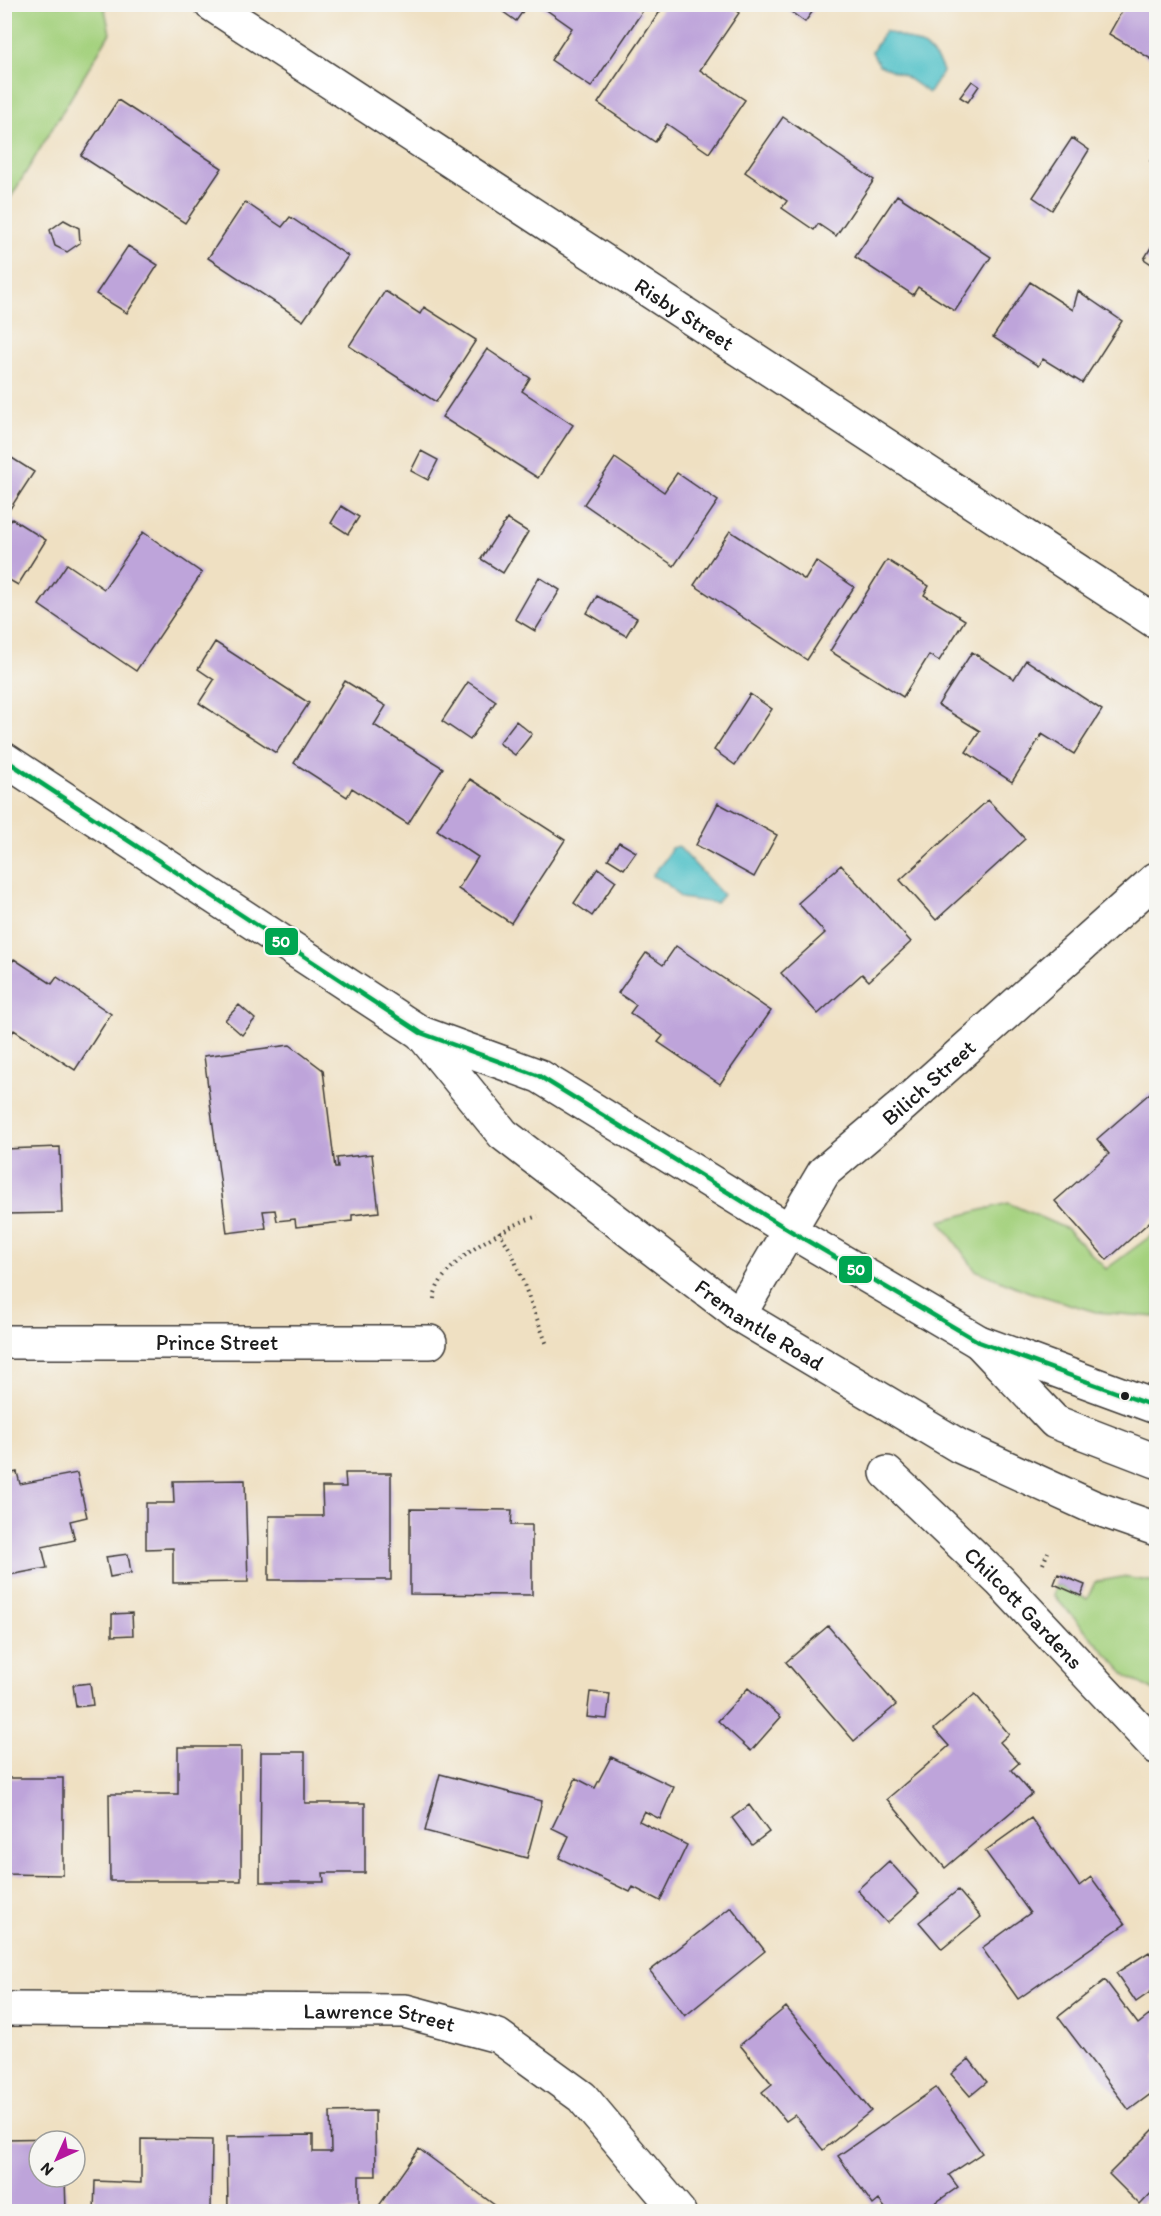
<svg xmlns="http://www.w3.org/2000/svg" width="1161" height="2216" viewBox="0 0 1161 2216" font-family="Itim,sans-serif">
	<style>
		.green { fill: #a4d17e; stroke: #60764d; stroke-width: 1.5 }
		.water { fill: #54c2c9; stroke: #386f72; stroke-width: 1.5 }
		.building { fill: #bea4da }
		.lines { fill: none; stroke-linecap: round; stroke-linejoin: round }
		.street-casing { stroke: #3c3935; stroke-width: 36 }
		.secondary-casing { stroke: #3c3935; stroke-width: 36 }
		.primary-casing { stroke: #3c3935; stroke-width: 36 }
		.path { stroke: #3c3935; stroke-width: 4; stroke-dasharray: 1.5 4.5; stroke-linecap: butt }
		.street { stroke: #fff; stroke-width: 33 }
		.secondary { stroke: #fff; stroke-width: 33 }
		.primary { stroke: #fff; stroke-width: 33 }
		.bus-1-casing { stroke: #f6f6f2; stroke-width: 9 }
		.bus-1 { stroke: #00a651; stroke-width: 4.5 }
		.bus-dot { fill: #1c1c1c; stroke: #f6f6f2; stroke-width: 2 }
		.labels { text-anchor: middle; stroke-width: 6; stroke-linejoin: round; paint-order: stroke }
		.street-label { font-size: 22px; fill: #1c1c1c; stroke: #f6f6f2 }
		.line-badge { stroke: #f6f6f2; stroke-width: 2 }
		.badge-label { font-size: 16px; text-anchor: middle; font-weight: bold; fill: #fff }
	</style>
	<rect width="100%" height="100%" fill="#f6f6f2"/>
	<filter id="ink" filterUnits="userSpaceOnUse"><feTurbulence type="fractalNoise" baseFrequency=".0167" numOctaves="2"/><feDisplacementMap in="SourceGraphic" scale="12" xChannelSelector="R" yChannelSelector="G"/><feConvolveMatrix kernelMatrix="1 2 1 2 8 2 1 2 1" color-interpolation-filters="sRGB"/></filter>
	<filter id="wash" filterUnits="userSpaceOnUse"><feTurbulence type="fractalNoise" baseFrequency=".008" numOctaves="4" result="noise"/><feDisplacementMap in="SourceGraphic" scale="24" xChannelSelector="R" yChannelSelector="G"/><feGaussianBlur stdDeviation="1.35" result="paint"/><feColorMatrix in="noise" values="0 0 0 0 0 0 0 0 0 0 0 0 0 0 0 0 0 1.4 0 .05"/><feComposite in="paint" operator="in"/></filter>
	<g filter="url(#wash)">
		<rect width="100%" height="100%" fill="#efe0c2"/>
		<path class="green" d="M5,4L104,5L110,33L5,207Z
			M1008,1203L1067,1229L1106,1269L1156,1232V1317L1096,1312L1029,1292L975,1270L940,1221Z
			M1122,1577L1156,1582V1692L1128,1677L1053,1595L1056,1585L1087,1599L1095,1582Z"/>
		<path class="water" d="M885,31C910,40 933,44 943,71L929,93L903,75L879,65L872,52Z
			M678,846L723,895L716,903L681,898L665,882L652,876C658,866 668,860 671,848Z"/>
		<g id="blocks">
			<path class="building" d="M492,4H528L516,21Z
				M538,4H631L642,12L591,87L551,60L572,28Z
				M665,4H727L739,13L700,70L745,100L709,153L667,124L655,142L598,103Z
				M780,4H818L805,22Z
				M1126,4H1156V62L1109,34Z
				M909,5H923L919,11Z
				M972,81L979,86L968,102L960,97Z
				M118,100L222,168L185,223L81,156Z
				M783,117L874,180L836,236L818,224L814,230L782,208L787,201L745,172Z
				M1072,138L1089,150L1052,210L1033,197Z
				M1156,151V165L1150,161Z
				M897,195L991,257L955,311L918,287L913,295L855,257Z
				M245,202L282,227L290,217L348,256L303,321L208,258Z
				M64,220L79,228L80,243L67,252L55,246L50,230Z
				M1156,239V267L1144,259Z
				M128,246L158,265L127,313L96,294Z
				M1030,282L1073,310L1078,291L1122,321L1082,383L1043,359L1038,366L993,337Z
				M385,291L420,314L424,307L476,340L436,402L349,346Z
				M487,349L530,378L522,391L573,425L538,478L442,417Z
				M421,451L438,460L428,480L411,471Z
				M4,453L34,472L4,518Z
				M615,458L664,492L677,473L718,501L674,566L584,504Z
				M341,506L359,517L348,534L331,523Z
				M12,519L46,540L18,585L4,577V530Z
				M507,519L528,532L503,573L481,559Z
				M730,531L805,580L816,561L854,587L807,660L694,585Z
				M143,532L202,573L136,671L39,605L67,564L104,589Z
				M887,560L929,586L924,595L965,620L939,661L929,655L903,697L830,651Z
				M539,577L560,590L535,631L515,619Z
				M597,596L637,618L626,636L587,613Z
				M215,642L309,703L276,753L199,703L214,680L198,669Z
				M972,652L1014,679L1026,660L1102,710L1074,754L1042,734L1012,782L966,752L980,731L938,705Z
				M345,681L386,706L374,725L443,768L408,824L352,788L347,797L294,763Z
				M468,682L496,701L470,740L442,721Z
				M750,694L772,709L735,765L714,750Z
				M516,721L532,734L515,755L499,743Z
				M470,779L565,840L511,923L458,889L478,857L437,830Z
				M988,800L1025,839L936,920L900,880Z
				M718,803L777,835L754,877L696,845Z
				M619,842L636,852L624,869L608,859Z
				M841,865L911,942L869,981L862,974L818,1014L781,973L825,933L798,903Z
				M598,868L616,881L592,916L574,903Z
				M676,946L771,1011L720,1084L658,1042L663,1036L630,1013L636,1005L618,993L646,953L663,965Z
				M14,959L52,984L57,977L111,1014L75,1070L14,1030L4,1045V974Z
				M239,1005L255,1019L242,1035L225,1020Z
				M290,1045L323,1070L335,1168H338L337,1158L372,1154L379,1212L352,1215V1221L296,1227L295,1219L277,1221L275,1210L263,1211L266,1228L227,1233L204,1056Z
				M1150,1093L1156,1100V1216L1107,1260L1055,1201L1109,1154L1097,1139Z
				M60,1147L62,1213L4,1214V1149Z
				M17,1472L20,1484L77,1473L87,1517L70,1521L75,1540L42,1547L47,1568L4,1576V1475Z
				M345,1473H391V1580H269V1516H323L322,1487H346Z
				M245,1480L248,1582L173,1583V1548L146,1549V1503H174L173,1481Z
				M410,1509L512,1510L511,1525H532V1595L410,1594Z
				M128,1554L131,1573L110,1577L106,1557Z
				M1058,1574L1085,1585L1081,1596L1054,1584Z
				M132,1613L133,1635L112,1636V1614Z
				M828,1626L896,1705L854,1741L786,1662Z
				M90,1683L93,1705L76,1707L73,1685Z
				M748,1688L781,1717L751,1751L718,1721Z
				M590,1692L610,1694L607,1719L587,1717Z
				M975,1694L1009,1734L1000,1742L1019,1763L1011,1770L1032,1794L945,1868L887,1799L949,1746L934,1729Z
				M178,1747H241V1881H110L109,1794H178Z
				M261,1752H305V1803H365V1873H323L324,1882H260Z
				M611,1757L674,1787L660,1819L644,1811L639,1821L687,1845L660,1901L633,1887L630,1892L559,1858L569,1836L552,1828L576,1778L595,1788Z
				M440,1774L542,1801L527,1858L425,1831Z
				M4,1778H63V1875L4,1874Z
				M749,1805L769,1832L752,1845L732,1818Z
				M1031,1818L1079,1886L1091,1877L1125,1924L1018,1999L982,1948L1030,1913L985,1851Z
				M889,1861L919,1894L887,1923L857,1890Z
				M958,1890L981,1917L942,1949L919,1922Z
				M731,1907L765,1951L685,2016L650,1971Z
				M1149,1952L1156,1962V1988L1136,2002L1116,1973Z
				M1105,1980L1138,2024L1156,2010V2090L1129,2110L1058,2017Z
				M786,2007L871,2111L823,2150L795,2115L786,2121L762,2092L772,2084L740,2045Z
				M969,2059L987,2082L970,2096L951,2074Z
				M936,2088L982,2153L949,2175L958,2187L922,2212H881L885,2208L879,2200L873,2205L838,2156Z
				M375,2111L376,2176H359V2212H228L227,2136L313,2135V2152H331L330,2112Z
				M1156,2127V2188L1140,2205L1109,2174Z
				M64,2138V2141H39V2177H65L66,2212H4V2139Z
				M141,2139L212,2140L211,2212H94L95,2181L141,2183Z
				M419,2149L504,2212H384L378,2207Z"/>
		</g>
	</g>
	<g filter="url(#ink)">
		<use href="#blocks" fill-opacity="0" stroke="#3c3935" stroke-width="1.5"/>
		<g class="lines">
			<g class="street-casing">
				<g id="street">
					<path id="s1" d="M211,4L1156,622"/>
					<path id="s2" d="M4,1342H430"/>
					<path d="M979,1342L1055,1422L1156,1461"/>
					<path id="s3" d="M887,1473L1000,1581L1156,1747"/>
					<path id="s4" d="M4,2009L405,2011L498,2036L582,2097L679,2212"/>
				</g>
			</g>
			<g class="secondary-casing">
				<g id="secondary">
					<path id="s5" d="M739,1315L824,1172L902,1106L1156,879"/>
				</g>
			</g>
			<g class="primary-casing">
				<g id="primary">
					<path d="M4,759L421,1033L539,1076L789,1230L979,1342L1156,1407"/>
					<path id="s6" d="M421,1033L503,1134L739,1315L959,1446L1093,1507L1156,1529"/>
				</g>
			</g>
			<path class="path" d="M499,1231L512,1253L547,1345
				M434,1299C437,1264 507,1225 538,1216
				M1043,1564L1048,1552"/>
			<use href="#street" class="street"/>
			<use href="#secondary" class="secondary"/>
			<use href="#primary" class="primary"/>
			<g class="bus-1-casing">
				<path id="bus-1" d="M4,759L421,1033L539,1076L789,1230L979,1342L1156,1407"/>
			</g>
			<use href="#bus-1" class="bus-1"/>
		</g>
	</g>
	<circle class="bus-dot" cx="1125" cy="1396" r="5"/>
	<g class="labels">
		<g class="street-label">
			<text dy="8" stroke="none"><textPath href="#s1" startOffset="566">Risby Street</textPath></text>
			<text dy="8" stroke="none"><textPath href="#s5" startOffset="304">Bilich Street</textPath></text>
			<text dy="8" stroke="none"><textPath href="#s6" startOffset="450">Fremantle Road</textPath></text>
			<text dy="8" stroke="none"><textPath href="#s2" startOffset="213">Prince Street</textPath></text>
			<text dy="8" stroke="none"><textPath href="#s3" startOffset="192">Chilcott Gardens</textPath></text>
			<text dy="8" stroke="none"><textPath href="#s4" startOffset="376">Lawrence Street</textPath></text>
		</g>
	</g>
	<g class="line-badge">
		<rect x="264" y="927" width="35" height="29" rx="6" fill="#00a651"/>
		<rect x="838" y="1255" width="35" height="29" rx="6" fill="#00a651"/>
	</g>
	<g class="badge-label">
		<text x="281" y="947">50</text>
		<text x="856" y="1275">50</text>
	</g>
	<rect width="1161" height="2216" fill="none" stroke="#f6f6f2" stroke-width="24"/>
	<g transform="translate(57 2159) rotate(225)"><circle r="28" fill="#f6f6f2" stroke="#9f9f9c" stroke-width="1.5"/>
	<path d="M0-4.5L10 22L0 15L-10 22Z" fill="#b5179e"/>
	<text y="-9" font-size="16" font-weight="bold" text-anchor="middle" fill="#1c1c1c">N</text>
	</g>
</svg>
